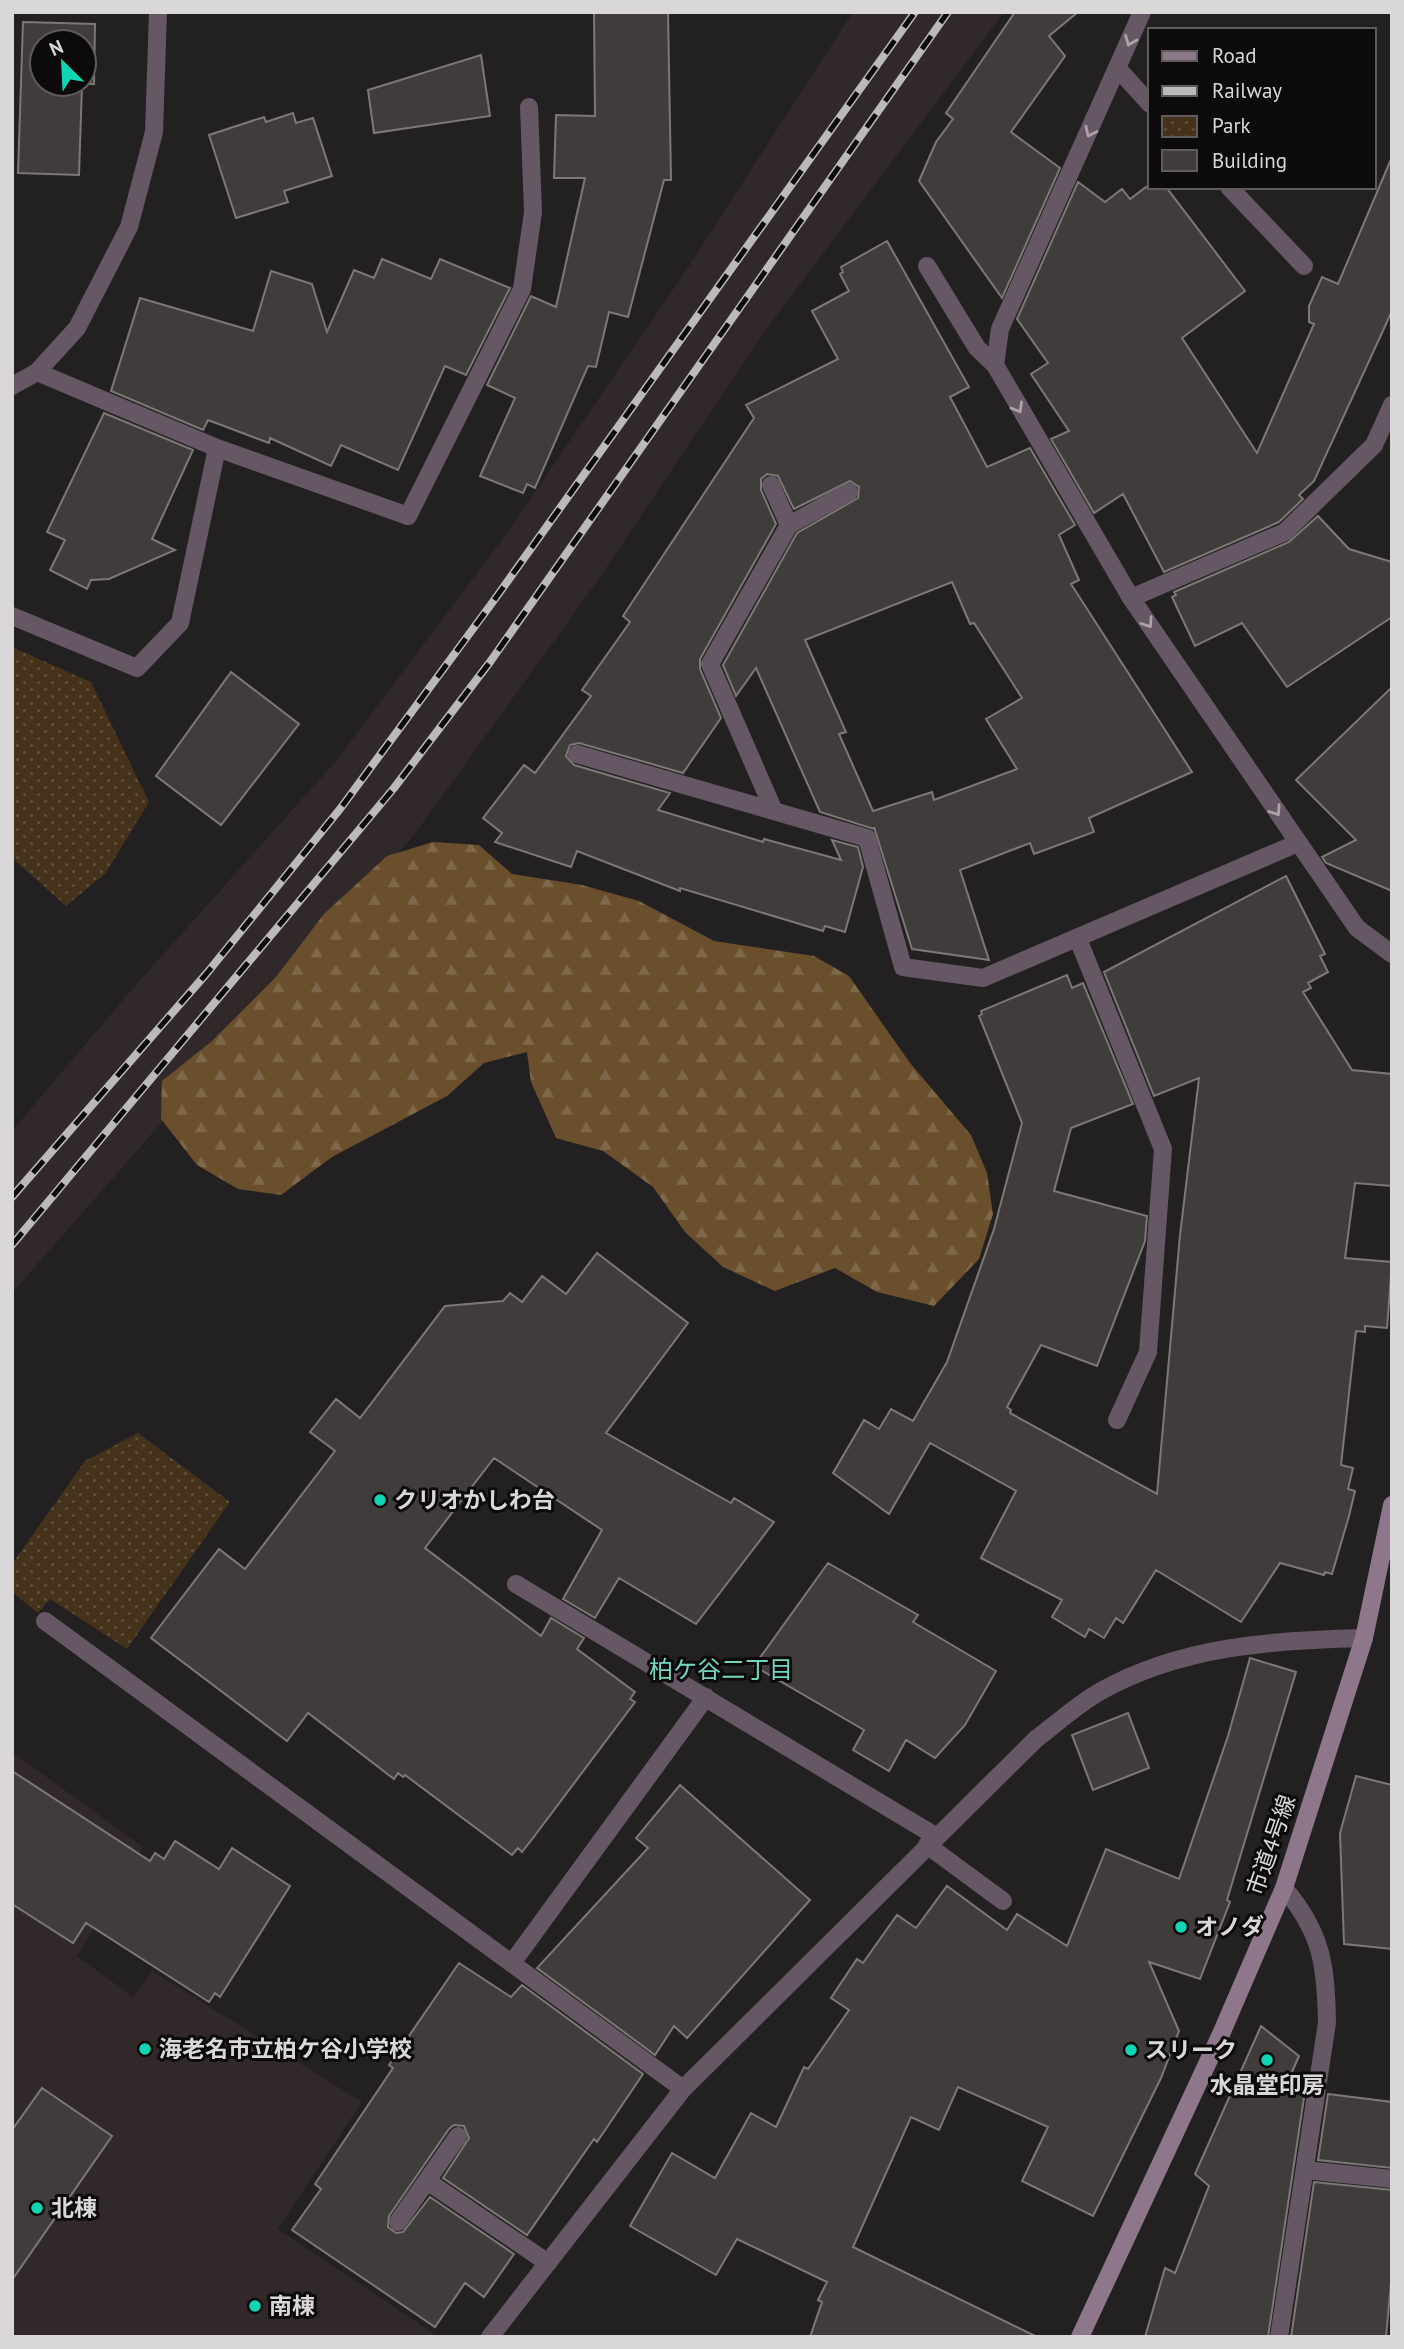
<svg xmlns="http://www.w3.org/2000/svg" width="1404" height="2349" viewBox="0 0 1404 2349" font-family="'PT Sans','Noto Sans JP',sans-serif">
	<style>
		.built { fill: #31282a }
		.forest { fill: url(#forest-firs) }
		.park { fill: url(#park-dots) }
		.building { fill: #3f3c3b; stroke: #7c7876; stroke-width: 2; fill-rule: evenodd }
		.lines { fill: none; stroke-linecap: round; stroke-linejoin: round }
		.lane { stroke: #665764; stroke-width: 18 }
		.street { stroke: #665764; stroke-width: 18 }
		.secondary { stroke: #8e768b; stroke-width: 18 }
		.rail-casing { stroke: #bbb9b9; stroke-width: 8 }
		.rail { stroke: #0c0a0a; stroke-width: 5; stroke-dasharray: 16; stroke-linecap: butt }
		.oneway { stroke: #aba4a9 }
		.poi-dot { fill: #10d5b4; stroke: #0c0a0a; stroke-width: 2.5 }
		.labels { text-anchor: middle; stroke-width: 6; stroke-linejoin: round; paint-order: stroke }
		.poi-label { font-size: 23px; font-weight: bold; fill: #d9d7d7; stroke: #0c0a0a; text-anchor: start }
		.street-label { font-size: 23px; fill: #d9d7d7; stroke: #0c0a0a }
		.neighbourhood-label { font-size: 24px; fill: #74d6bf; stroke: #0c0a0a }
	</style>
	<defs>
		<pattern id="forest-firs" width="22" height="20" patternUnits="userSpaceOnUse" patternTransform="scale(1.75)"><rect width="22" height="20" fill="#6a4f2c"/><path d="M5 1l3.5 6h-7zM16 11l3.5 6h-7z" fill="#7f684a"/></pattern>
		<pattern id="park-dots" width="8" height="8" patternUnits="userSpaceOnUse" patternTransform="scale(1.75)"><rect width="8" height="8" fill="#44321b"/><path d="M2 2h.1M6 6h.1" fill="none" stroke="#5e4f3b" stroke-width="1.8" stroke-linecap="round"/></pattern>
	</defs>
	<rect width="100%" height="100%" fill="#232021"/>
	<path class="built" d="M853,12H1004L767,328L596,583L414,835L12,1293V1131L134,987L335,762L507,533L685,272Z
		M12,1752L143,1847L77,1956L133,1997L152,1971L362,2102L278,2229L439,2337H12Z"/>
	<path class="forest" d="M433,842L479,845L512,874L582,885L639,901L714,941L814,956L849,976L910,1063L971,1135L987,1173L993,1214L979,1259L934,1306L877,1292L835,1268L775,1291L723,1267L685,1232L653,1187L603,1151L556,1138L531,1082L527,1052L484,1063L447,1096L332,1157L281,1195L238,1189L197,1165L161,1119L162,1081L212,1041L276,977L324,914L387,856Z"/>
	<path class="park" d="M12,647L91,682L149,802L105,874L66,906L12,858Z
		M138,1433L230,1502L127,1649L50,1599L38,1613L12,1592V1564L85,1461Z"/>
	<path class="building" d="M594,12H668L671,180H664L628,317L609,312L596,367L588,366L535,488L527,484L523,493L480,476L515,398L487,385L531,296L556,307L585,178H554L556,115L595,116Z
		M1015,12H1078L1049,36L1065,56L1011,132L1060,168L1002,298L919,181L936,142L953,119L946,113Z
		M23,22L95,24L94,84H84V42H42V84H82L79,175L18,173Z
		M481,55L490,116L374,133L368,90Z
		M293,113L296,123L313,118L332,176L284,191L288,202L236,218L209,135L264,117L266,122Z
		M1392,157V311L1314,481L1299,495L1303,499L1279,522L1164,572L1123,494L1094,513L1051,439L1069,431L1031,374L1048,363L1017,319L1078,182L1105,202L1122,189L1130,199L1146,187H1166L1245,291L1182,338L1257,453L1314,324L1309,322V306L1322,277L1338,284Z
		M887,241L969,387L950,397L987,467L1030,448L1075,525L1059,535L1079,580L1071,584L1192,772L1089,818L1094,832L1034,854L1030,843L960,870L989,960L912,949L874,827V829L820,812L756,668L736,696L723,665L797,533L858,498L859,487L850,481L794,509L778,476L767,474L761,479V490L776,524L700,659V669L721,718L683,773L579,743L570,745L566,756L574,765L670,793L658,810L763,842L764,839L841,860L832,840L858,847L863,867L845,932L825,926L823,931L680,888V891L577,851L571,867L495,842L502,833L483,818L524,765L535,773L591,696L582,690L630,622L623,616L754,418L746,405L838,359L812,311L849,291L840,274L843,272L841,267ZM952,582L970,624L974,623L1022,698L986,719L1017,769L934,800L932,792L873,811L839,734L846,732L805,640Z
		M382,259L431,279L440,259L510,288L466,375L445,366L398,470L341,445L331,466L270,438L269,443L208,420L203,430L111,391L140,298L253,331L271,271L312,284L327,332L354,270L374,278Z
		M104,413L193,450L152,539L175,550L109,579L91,580L87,589L50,570L65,540L47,532Z
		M1318,516L1349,549L1392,562V617L1287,687L1242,623L1195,646L1172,597L1176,595L1174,592L1289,542Z
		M231,672L299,724L221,825L156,776Z
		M1392,687V891L1326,863L1322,857L1356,840L1296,780Z
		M1286,876L1325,954L1320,956L1328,972L1308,983L1311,988L1303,992L1352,1070L1392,1074V1186L1355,1183L1345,1258L1392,1262L1387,1328L1365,1326V1332L1356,1331L1341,1465L1353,1468L1348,1489L1355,1491L1349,1516L1332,1574L1325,1572L1324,1575L1280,1563L1241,1622L1156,1570L1123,1623L1116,1618L1104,1638L1089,1629L1085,1637L1052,1617L1062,1600L981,1558L1016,1491L930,1443L889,1514L833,1473L864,1420L879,1429L891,1409L913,1421L947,1362L994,1229L1022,1123L979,1016L982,1014L981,1011L1067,975L1072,988L1083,983L1133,1104L1071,1128L1054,1191L1147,1216L1145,1241L1097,1366L1041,1345L1007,1407L1011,1410L1010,1413L1157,1494L1180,1235L1199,1078L1154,1096L1104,972Z
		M597,1253L688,1323L606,1433L731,1503L734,1498L774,1522L696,1624L619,1578L595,1618L563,1599L602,1530L494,1458L425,1548L541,1636L551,1618L584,1638L577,1649L635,1692L630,1699L635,1702L536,1834L522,1852L518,1848L512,1855L405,1775L403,1777L398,1773L394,1779L308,1713L287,1741L151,1638L219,1549L245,1569L335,1451L310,1432L336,1399L360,1418L445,1306L503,1301L510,1293L522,1302L542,1276L566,1294Z
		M828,1563L918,1615L913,1622L996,1671L965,1725L935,1758L906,1740L889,1771L853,1750L864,1730L754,1666Z
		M1250,1658L1296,1672L1227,1900L1230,1902L1200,1979L1149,1962L1179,2031L1161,2078L1093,2216L1022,2181L1048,2127L958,2087L939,2130L911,2117L853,2247L1037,2337H810L822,2302L818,2300L827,2282L737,2239L716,2275L630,2226L672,2153L715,2178L751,2113L776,2127L804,2067L808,2069L849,2010L831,1998L857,1959L863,1963L897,1915L916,1928L947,1886L1007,1930L1017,1914L1067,1946L1106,1849L1179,1879L1228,1736Z
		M1128,1713L1149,1768L1093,1790L1072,1735Z
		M12,1771L150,1861L155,1853L164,1859L175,1841L219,1869L232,1848L290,1886L220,1997L215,1993L209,2002L86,1923L73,1943L12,1904Z
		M1356,1776L1392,1785V1949L1344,1944L1340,1833Z
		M680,1785L810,1900L687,2038L674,2026L655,2055L537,1968L648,1848L636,1838Z
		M459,1963L511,1997L522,1985L643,2074L597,2142L594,2139L527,2235L443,2178L469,2138L464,2126L454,2125L449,2129L389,2216L388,2227L396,2233L403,2232L430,2197L514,2254L484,2297L465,2283L435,2327L292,2230L321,2189L315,2184L393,2068L389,2065Z
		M1261,2026L1299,2056L1285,2088L1305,2091L1268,2337H1145L1165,2268L1175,2273L1209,2186L1195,2174Z
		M42,2088L112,2136L12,2280V2130Z
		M1328,2094L1392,2102V2168L1318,2160Z
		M1314,2182L1392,2190V2272L1386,2337H1291Z"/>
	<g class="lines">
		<path class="lane" d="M1119,70L1150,104
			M1229,187L1304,266
			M927,266L977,348L995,365
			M771,485L789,525
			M408,516L522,289L533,212L529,107
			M1131,598L1285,532L1374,445L1392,405
			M577,754L867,838L903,967L983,978L1298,843
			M774,811L710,664L789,525L849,492
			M1078,939L1163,1149L1148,1352L1117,1420
			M516,1584L937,1837
			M927,1845L1003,1901
			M512,1963L706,1697
			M1305,2170L1392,2179
			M427,2181L548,2263
			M398,2222L458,2136"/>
		<path class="street" d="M1142,12L1000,329L995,365L1131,598L1357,928L1392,954
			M37,372L217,448L408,516
			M12,386L37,372L77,328L129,227L154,132L158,12
			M12,616L137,668L180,623L217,448
			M45,1621L683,2089
			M490,2337L683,2089L1036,1739C1057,1723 1078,1704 1101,1691C1181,1646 1275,1640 1364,1638
			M1279,2337L1327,2023C1326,1965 1322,1933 1284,1888"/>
		<path class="secondary" d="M1080,2337L1221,2034L1284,1888L1364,1638L1392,1505"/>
		<g class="rail-casing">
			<path id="rail" d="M12,1197L207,973L340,809L492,603L915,12
				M12,1245L394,788L490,662L948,12"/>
		</g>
		<use href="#rail" class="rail"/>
	</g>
	<defs><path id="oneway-chevron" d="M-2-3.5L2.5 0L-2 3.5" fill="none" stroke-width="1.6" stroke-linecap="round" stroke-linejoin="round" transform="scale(1.75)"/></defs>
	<g class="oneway">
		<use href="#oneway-chevron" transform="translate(1130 41) rotate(112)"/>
		<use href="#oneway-chevron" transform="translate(1090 132) rotate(115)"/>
		<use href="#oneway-chevron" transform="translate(1018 408) rotate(60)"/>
		<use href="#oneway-chevron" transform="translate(1148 623) rotate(56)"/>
		<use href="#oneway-chevron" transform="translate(1276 811) rotate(56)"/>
	</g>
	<g class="poi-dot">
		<circle cx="380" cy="1500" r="7"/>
		<circle cx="1181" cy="1927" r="7"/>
		<circle cx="145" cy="2049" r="7"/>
		<circle cx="1131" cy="2050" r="7"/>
		<circle cx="1267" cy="2060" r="7"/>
		<circle cx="37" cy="2208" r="7"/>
		<circle cx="255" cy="2306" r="7"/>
	</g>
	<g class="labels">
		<g class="poi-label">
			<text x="394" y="1508">クリオかしわ台</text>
			<text x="1195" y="1935">オノダ</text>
			<text x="159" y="2057">海老名市立柏ケ谷小学校</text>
			<text x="1145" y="2058">スリーク</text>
			<text x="1267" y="2093" text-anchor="middle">水晶堂印房</text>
			<text x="51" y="2216">北棟</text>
			<text x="269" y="2314">南棟</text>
		</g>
		<g class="street-label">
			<text transform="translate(1271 1845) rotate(-71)" y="8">市道4号線</text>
		</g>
		<g class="neighbourhood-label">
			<text x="721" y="1678">柏ケ谷二丁目</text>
		</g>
	</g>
	<rect width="1404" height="2349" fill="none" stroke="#d9d7d7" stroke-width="28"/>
	<rect x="1148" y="28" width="228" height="161" fill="#0c0a0a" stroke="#5e5c5c" stroke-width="2"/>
	<rect x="1162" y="51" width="35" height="10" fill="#8e768b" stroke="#5e5c5c" stroke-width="2"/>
	<text x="1212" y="63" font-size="21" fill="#d9d7d7">Road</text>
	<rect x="1162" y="86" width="35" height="10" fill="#bbb9b9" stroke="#5e5c5c" stroke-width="2"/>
	<text x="1212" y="98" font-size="21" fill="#d9d7d7">Railway</text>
	<rect x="1162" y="116" width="35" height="21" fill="url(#park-dots)" stroke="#5e5c5c" stroke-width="2"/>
	<text x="1212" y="133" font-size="21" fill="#d9d7d7">Park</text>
	<rect x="1162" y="150" width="35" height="21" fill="#3f3c3b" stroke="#5e5c5c" stroke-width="2"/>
	<text x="1212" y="168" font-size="21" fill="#d9d7d7">Building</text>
	<g transform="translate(63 63) rotate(336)"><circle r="33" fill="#0c0a0a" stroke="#5e5c5c" stroke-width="2"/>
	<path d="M0-5L12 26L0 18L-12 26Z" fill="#10d5b4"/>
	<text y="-10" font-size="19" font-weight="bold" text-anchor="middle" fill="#d9d7d7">N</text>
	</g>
</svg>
